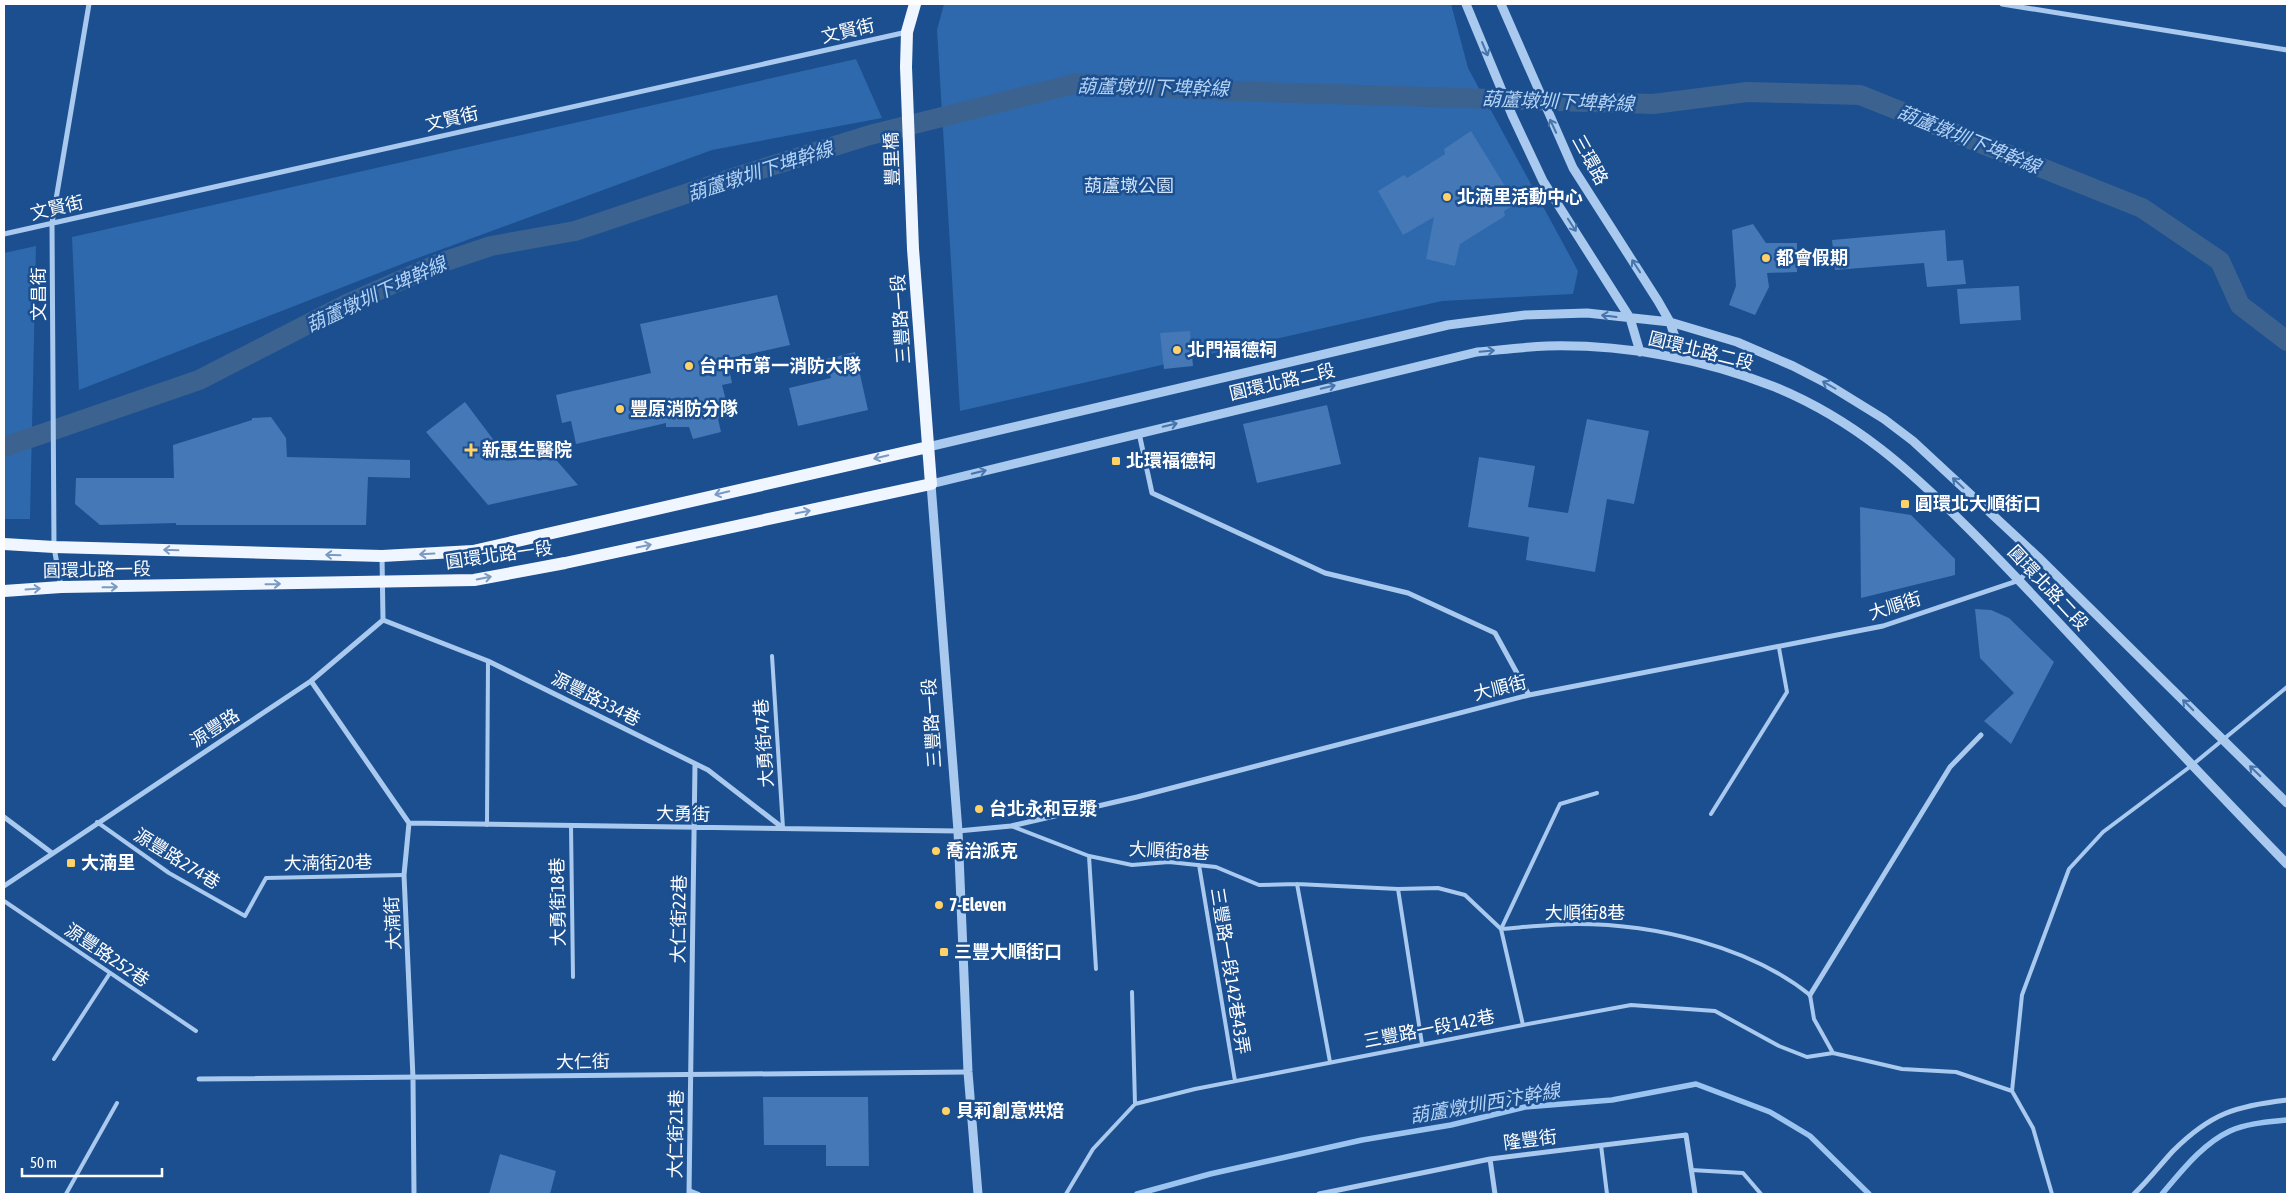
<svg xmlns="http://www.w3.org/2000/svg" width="2291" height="1198" viewBox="0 0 2291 1198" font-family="'Asap Condensed','Noto Sans TC',sans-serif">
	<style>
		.green { fill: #2e69ad }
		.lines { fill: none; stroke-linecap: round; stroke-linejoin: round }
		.stream { stroke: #9cc4f0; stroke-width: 5.5 }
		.canal { stroke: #3c6290; stroke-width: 20 }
		.building { fill: #4478b7 }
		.service { stroke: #a9c9ee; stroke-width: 4 }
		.minor { stroke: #a9c9ee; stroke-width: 5 }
		.tertiary { stroke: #a9c9ee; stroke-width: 9 }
		.primary { stroke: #f0f6ff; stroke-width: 12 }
		.oneway { stroke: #4674ac }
		.oneway2 { stroke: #7b9ac1 }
		.poi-dot { fill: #ffd166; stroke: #1b4f8f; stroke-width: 2 }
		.labels { text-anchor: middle; stroke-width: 5; stroke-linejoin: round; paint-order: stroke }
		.street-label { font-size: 18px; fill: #fff; stroke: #1b4f8f }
		.park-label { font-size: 18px; fill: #cfe3fa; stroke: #1b4f8f }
		.poi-label { font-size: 18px; font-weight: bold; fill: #fff; stroke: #1b4f8f; text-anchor: start }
		.water-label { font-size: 19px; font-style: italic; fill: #b5d3f5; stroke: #1b4f8f }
	</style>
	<rect width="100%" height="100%" fill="#1b4f8f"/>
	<path class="green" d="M944,4H1451L1468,68L1578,271L1573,294L1442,301L960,411L937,30Z
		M856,59L882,118L712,150L407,262L79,390L72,237Z
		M36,246L30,519H4V253Z"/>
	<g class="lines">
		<path class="stream" d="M1137,1194L1210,1174L1362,1140L1451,1125L1525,1107L1612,1100L1696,1084L1770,1112L1810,1136L1869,1194
			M2162,1194C2181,1172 2202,1144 2230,1131C2248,1123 2268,1122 2287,1120"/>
		<path class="canal" d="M4,447L199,380L347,304L440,263L491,246L575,231L739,176L870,135L1078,83L1228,91L1653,104L1747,92L1860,95L2142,208L2220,261L2240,305L2287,341"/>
	</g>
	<path class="building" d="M1471,131L1516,204L1504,211L1505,216L1460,244L1455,266L1426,259L1434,217L1403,235L1378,191L1404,175L1407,178L1445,154L1444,149Z
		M1753,224L1766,243H1797V272L1767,273L1769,287L1755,315L1729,305L1736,286L1732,230Z
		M1945,230L1947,261L1963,260L1966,284L1927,287L1924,263L1835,270L1832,240Z
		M2019,286L2021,320L1960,324L1957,289Z
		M777,295L790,345L727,359L732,383L722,385L729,412L718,419L721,432L693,439L689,427H666V423L576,444L571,421L562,423L556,395L651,373L640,324Z
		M1190,331L1193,366L1164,369L1160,333Z
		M855,352L868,410L798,426L789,388L831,378L826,359Z
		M465,402L505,455L544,446L578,485L488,505L426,432Z
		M1327,405L1341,464L1257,483L1243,424Z
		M271,417L286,438L287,457L410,460V478L368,477L366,525H176V523L100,525L75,504L76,478H174L173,445L252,420V418Z
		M1587,419L1649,431L1634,504L1607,499L1595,572L1526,560L1529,537L1468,527L1479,457L1535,466L1528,507L1568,513Z
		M1860,507L1911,515L1955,559V575L1861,598Z
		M1975,609L1991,610L2009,618L2054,662L2011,744L1984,721L2014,693L1980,658Z
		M763,1097H868L869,1166H826V1145H764Z
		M500,1154L556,1171L550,1194H489Z"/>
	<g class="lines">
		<path class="service" d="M772,656L783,828
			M1711,814L1787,692L1779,648
			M97,822L169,873L245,916L266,878L404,875
			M487,825L488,661
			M571,826L573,977
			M1011,826L1089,856L1132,865L1169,862L1216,867L1259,885L1297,884L1398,889L1438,888L1465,895L1501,929C1526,927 1552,924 1577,924C1654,924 1749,946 1810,995L1814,1019L1833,1053L1902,1069L1956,1072L2012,1091L2033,1128L2052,1194
			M1089,856L1096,969
			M1199,865L1235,1081
			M1297,884L1330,1062
			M1398,889L1422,1044
			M4,901L196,1031
			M1132,992L1135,1104
			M1523,1025L1501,929L1560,804L1597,793
			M54,1059L110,973
			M2012,1091L2022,995L2069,869L2103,832L2191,766L2287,687
			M1601,1145L1607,1194
			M1691,1170L1743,1173L1761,1194
			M689,1190L699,1194
			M66,1194L117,1103
			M1066,1194L1093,1149L1135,1104L1195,1089L1523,1025L1631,1005L1715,1011L1779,1046L1807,1057L1833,1053"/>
		<path class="minor" d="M2002,4L2287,50
			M4,234L907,32
			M1139,433L1152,493L1325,573L1408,593L1495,633L1529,695
			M61,587L54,547L52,223L89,4
			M383,620L488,661L708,770L783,828
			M311,681L409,823L404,875L413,1078L414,1194
			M4,817L52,853
			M409,823L958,831L1011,826L1137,797L1529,695L1883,626L2020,580L2038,557
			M4,886L311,681L383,620L382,556
			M1810,995L1950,767L1981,735
			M199,1079L968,1072
			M1490,1159L1495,1194
			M689,1194L695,764
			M1319,1194L1490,1159L1686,1135L1695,1194
			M2134,1194C2148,1181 2160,1165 2173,1151C2211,1113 2236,1106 2287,1100"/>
		<path class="tertiary" d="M1466,4L1512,115L1543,181L1630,318L1640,352
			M1501,4L1573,168L1658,301L1670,322L1682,359
			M928,447L1448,325L1525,315L1587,313L1670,322L1737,342L1793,366L1824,382L1884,419L1913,441L2038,557L2287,803
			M978,1194L968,1072L958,831L931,484L1477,352C1500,350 1524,347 1547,346C1624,344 1704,359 1775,387C1855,420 1910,470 1970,530C2010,570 2049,612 2088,654C2154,725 2220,795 2287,864"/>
		<path class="primary" d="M4,544L54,547L382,556L473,551L928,447
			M4,591L61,587L474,580L565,563L931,484L913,249L906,67L907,32L915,4"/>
	</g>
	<defs><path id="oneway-shaft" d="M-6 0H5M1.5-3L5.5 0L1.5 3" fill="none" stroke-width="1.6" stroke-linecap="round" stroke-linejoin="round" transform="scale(1.25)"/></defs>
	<g class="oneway">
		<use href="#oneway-shaft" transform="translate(1485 49) rotate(67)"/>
		<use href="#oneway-shaft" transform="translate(1553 126) rotate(-115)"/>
		<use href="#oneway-shaft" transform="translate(1572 225) rotate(57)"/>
		<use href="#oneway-shaft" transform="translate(1636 266) rotate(-123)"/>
		<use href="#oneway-shaft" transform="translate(1609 316) rotate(-173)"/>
		<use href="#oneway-shaft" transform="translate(1487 351) rotate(-5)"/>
		<use href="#oneway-shaft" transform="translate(1829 385) rotate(-150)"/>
		<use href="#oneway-shaft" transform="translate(1328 387) rotate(-13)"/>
		<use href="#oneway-shaft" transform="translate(1170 425) rotate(-13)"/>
		<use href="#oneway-shaft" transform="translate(979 472) rotate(-14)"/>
		<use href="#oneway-shaft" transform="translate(1958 483) rotate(-137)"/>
		<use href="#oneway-shaft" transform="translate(2188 705) rotate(-135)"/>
		<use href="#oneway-shaft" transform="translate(2255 771) rotate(-136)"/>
	</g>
	<g class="oneway2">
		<use href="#oneway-shaft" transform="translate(881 457) rotate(167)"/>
		<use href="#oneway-shaft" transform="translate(722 493) rotate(167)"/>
		<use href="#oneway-shaft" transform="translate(803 512) rotate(-12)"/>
		<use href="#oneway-shaft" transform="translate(644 546) rotate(-12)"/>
		<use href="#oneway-shaft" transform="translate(171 550) rotate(-178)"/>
		<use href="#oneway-shaft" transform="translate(427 554) rotate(177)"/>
		<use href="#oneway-shaft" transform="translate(333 555) rotate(-178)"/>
		<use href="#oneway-shaft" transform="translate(484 578) rotate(-11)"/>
		<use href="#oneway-shaft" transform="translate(273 584) rotate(-1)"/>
		<use href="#oneway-shaft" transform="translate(110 587) rotate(-1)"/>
		<use href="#oneway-shaft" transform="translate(33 589) rotate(-4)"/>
	</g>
	<g class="poi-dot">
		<circle cx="1447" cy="197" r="5"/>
		<circle cx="1766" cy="258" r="5"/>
		<circle cx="1177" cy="350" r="5"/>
		<circle cx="689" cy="366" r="5"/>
		<circle cx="620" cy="409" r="5"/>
		<path d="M468.5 442.5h5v5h5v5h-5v5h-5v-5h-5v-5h5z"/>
		<rect x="1111" y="456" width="10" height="10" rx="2.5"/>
		<rect x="1900" y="499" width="10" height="10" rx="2.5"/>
		<circle cx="979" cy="809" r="5"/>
		<circle cx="936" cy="851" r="5"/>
		<rect x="66" y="858" width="10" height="10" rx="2.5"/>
		<circle cx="939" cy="905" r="5"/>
		<rect x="939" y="947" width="10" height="10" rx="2.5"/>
		<circle cx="946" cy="1111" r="5"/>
	</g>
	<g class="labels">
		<g class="street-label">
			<text transform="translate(848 31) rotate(-13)" y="6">文賢街</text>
			<text transform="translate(452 119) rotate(-13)" y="6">文賢街</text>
			<text transform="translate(892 159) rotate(-92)" y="6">豐里橋</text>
			<text transform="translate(1590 160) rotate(61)" y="6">三環路</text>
			<text transform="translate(57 208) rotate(-13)" y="6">文賢街</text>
			<text transform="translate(39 294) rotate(-90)" y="6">文昌街</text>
			<text transform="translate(901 319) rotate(-94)" y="6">三豐路一段</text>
			<text transform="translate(1701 351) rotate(14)" y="6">圓環北路二段</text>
			<text transform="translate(1282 382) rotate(-13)" y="6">圓環北路二段</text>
			<text transform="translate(499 555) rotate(-8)" y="6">圓環北路一段</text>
			<text transform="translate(97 570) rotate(-1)" y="6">圓環北路一段</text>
			<text transform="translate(2048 588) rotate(47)" y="6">圓環北路二段</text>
			<text transform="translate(1895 606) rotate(-17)" y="6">大順街</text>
			<text transform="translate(1500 688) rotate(-14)" y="6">大順街</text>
			<text transform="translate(596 699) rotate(27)" y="6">源豐路334巷</text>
			<text transform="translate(932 723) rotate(-94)" y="6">三豐路一段</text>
			<text transform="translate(215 728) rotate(-33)" y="6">源豐路</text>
			<text transform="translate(764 743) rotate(-94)" y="6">大勇街47巷</text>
			<text transform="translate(683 814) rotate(1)" y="6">大勇街</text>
			<text transform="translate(1169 851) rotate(3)" y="6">大順街8巷</text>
			<text transform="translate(177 859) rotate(32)" y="6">源豐路274巷</text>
			<text transform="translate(328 863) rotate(-1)" y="6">大湳街20巷</text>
			<text transform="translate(558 902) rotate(-91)" y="6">大勇街18巷</text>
			<text x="1585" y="919">大順街8巷</text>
			<text transform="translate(679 919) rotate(-89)" y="6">大仁街22巷</text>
			<text transform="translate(393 923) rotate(-93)" y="6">大湳街</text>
			<text transform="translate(107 955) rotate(34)" y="6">源豐路252巷</text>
			<text transform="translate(1230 971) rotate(81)" y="6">三豐路一段142巷43弄</text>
			<text transform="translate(1429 1029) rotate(-11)" y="6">三豐路一段142巷</text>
			<text transform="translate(583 1062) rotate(-1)" y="6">大仁街</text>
			<text transform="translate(676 1134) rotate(-89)" y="6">大仁街21巷</text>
			<text transform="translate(1530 1140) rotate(-7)" y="6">隆豐街</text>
		</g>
		<g class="park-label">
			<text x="1129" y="192">葫蘆墩公園</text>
		</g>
		<g class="poi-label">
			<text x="1457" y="203">北湳里活動中心</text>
			<text x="1776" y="264">都會假期</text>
			<text x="1187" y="356">北門福德祠</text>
			<text x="699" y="372">台中市第一消防大隊</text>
			<text x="630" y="415">豐原消防分隊</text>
			<text x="482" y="456">新惠生醫院</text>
			<text x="1126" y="467">北環福德祠</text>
			<text x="1915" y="510">圓環北大順街口</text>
			<text x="989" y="815">台北永和豆漿</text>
			<text x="946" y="857">喬治派克</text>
			<text x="81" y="869">大湳里</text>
			<text x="949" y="911">7-Eleven</text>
			<text x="954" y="958">三豐大順街口</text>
			<text x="956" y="1117">貝莉創意烘焙</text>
		</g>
		<g class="water-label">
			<text transform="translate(1153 87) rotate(1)" y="7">葫蘆墩圳下埤幹線</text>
			<text transform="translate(1558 101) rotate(2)" y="7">葫蘆墩圳下埤幹線</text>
			<text transform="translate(1969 139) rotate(22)" y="7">葫蘆墩圳下埤幹線</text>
			<text transform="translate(760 171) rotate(-18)" y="7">葫蘆墩圳下埤幹線</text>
			<text transform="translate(376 294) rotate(-25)" y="7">葫蘆墩圳下埤幹線</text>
			<text transform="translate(1485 1103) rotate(-10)" y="7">葫蘆燉圳西汴幹線</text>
		</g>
	</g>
	<rect width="2291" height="1198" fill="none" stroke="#ffffff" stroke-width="10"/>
	<path d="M22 1168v8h140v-8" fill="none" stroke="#ffffff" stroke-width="2.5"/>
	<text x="30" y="1168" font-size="15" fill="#ffffff" stroke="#1b4f8f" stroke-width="4" paint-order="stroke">50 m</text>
</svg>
